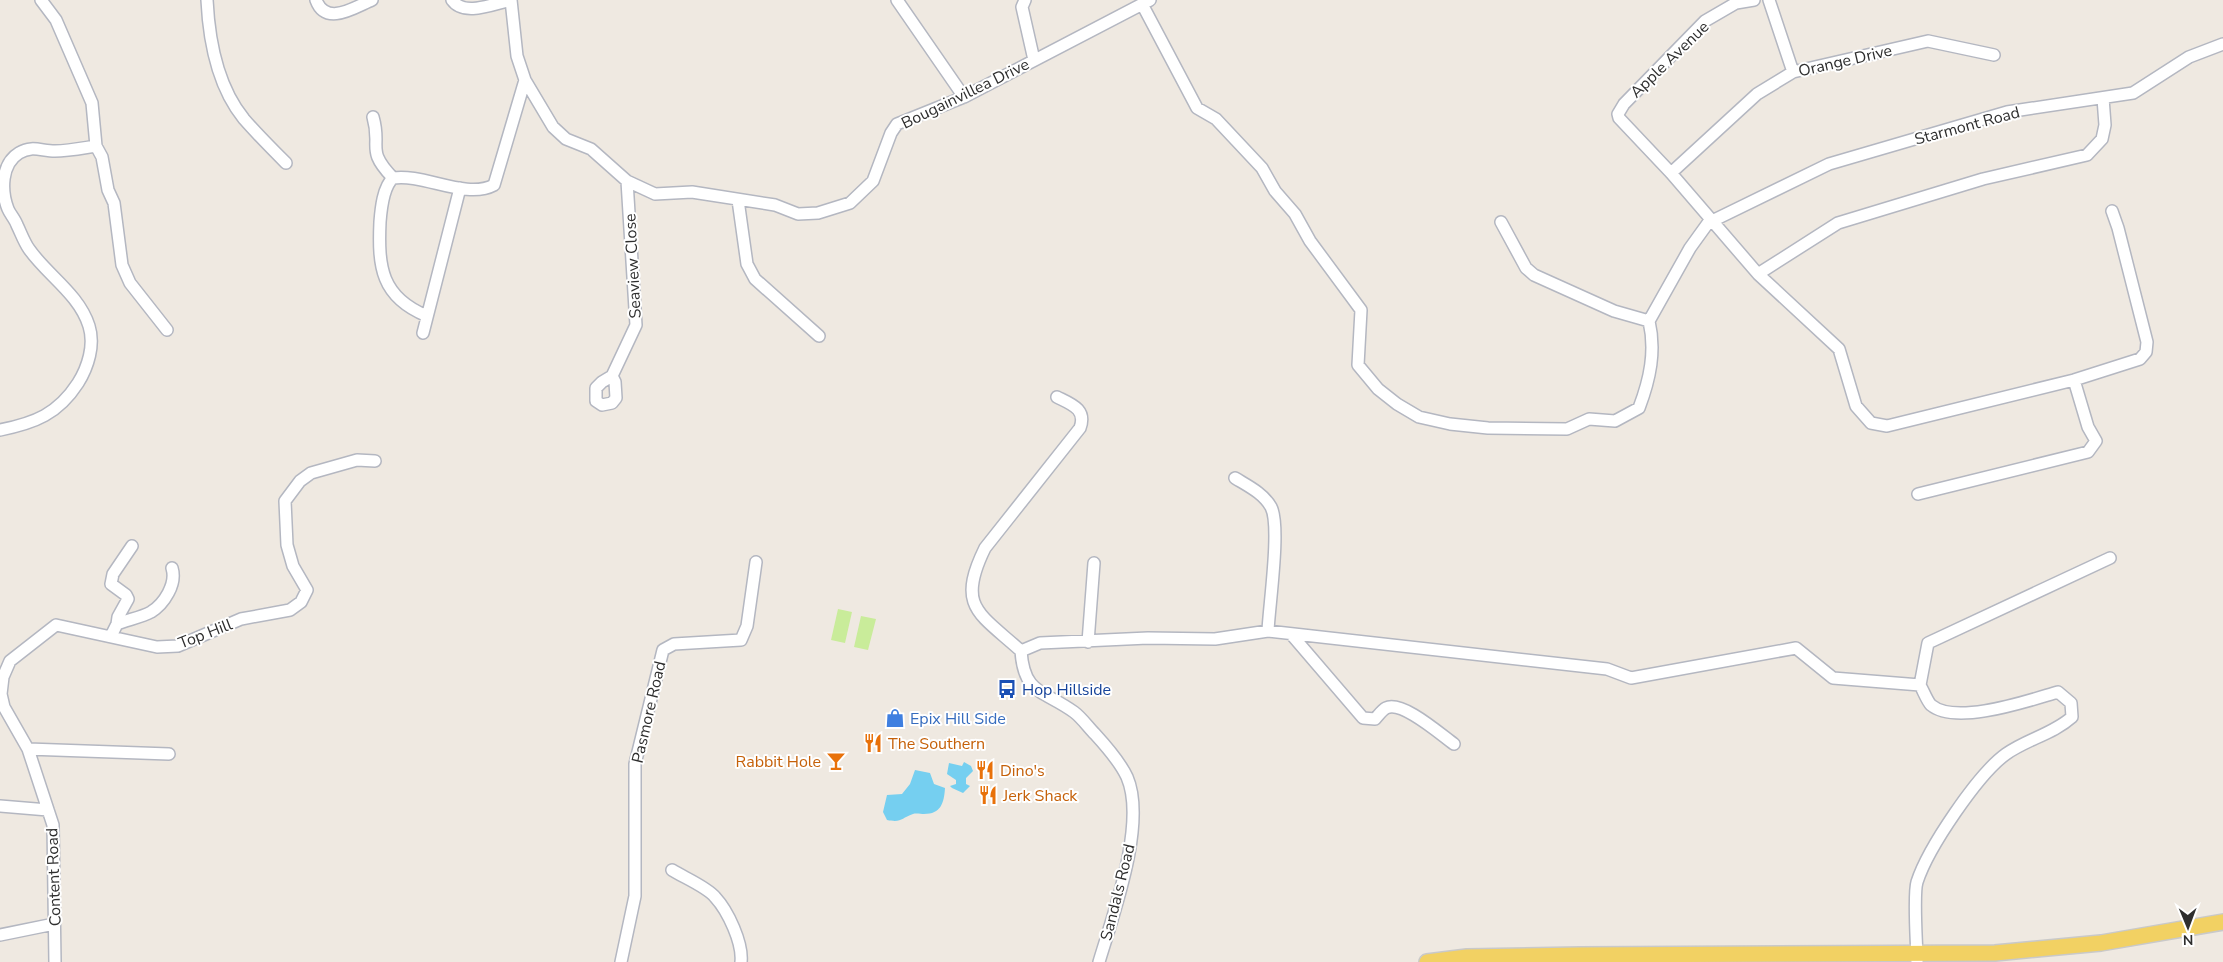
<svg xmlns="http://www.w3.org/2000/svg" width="2223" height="962" viewBox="0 0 2223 962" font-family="'Nunito Sans',sans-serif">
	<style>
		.pitch { fill: #c9ec9a }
		.water { fill: #75cff0 }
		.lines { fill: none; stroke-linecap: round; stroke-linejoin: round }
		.minor-casing { stroke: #b4b7c1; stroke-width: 14 }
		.major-casing { stroke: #c9c9c9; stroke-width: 18 }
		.minor { stroke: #fff; stroke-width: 11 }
		.major { stroke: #f2d163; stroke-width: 15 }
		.labels { text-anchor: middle; stroke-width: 4; stroke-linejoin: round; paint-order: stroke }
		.street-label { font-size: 16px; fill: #2e2e2e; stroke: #fff }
		.transit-label { font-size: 16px; fill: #164399; stroke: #fff; text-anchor: start }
		.shop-label { font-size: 16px; fill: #366cbe; stroke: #fff; text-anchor: start }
		.food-label { font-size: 16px; fill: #c56008; stroke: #fff; text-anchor: start }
	</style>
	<rect width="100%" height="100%" fill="#efe9e1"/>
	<path class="pitch" d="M838,609L852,612L845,643L831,640Z
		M861,616L876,619L868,650L854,647Z"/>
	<path class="water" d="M964,762L971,766L973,771L966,778V784L970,786L963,793L952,788L950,786L956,784V780L947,774L949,763L962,766Z
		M915,770L930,773L934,784L945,788C944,803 941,814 924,814C921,814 916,813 913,814C901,818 902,823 887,820L883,812L887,795L902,794L910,784Z"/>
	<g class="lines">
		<g class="minor-casing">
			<path id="minor" d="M41,0L56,20L92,103L96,146L102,157L108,190L114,203L122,265L130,283L167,330
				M207,0C209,41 217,86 244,119C257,134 272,149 286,163
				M316,0C326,27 355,7 372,0
				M452,0C464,17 493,4 511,0
				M511,0L517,56L525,80L553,127L566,139L591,149L627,181L655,194L692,192L775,205L798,214L818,213L850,203L873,181L891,133L897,124L964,97L1150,0
				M897,0L964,97
				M1025,0L1022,7L1034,60
				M1754,0L1736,3L1705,21L1624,104L1618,114L1619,118L1671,173L1758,274L1839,349L1856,406L1871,423L1887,426L2074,380L2140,359L2146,352L2147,342L2118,228L2112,211
				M1769,0L1793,72
				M1142,4L1197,108L1216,119L1262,168L1275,191L1295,214L1310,241L1361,310L1358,365L1378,389L1397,404L1419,417L1450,424L1488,428L1567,429L1589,419L1615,421L1639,408C1650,379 1656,351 1649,321L1614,311L1534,275L1526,268L1501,222
				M373,117C382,148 365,149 393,178
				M1671,173L1757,94L1793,72L1928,41L1994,55
				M393,178C423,173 466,200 494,185L525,80
				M393,178C383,187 381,209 380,222C378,267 381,297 427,316
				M738,200L747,264L755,279L819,336
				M1758,274L1838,223L1983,179L2087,155L2102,139L2105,125L2103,98
				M1649,321L1690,248L1708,223L1829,164L2007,112L2133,93L2189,57L2223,44
				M423,333L460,188
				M612,376L615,382L616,398L612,403L602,405L596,401V388L602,382L612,376L636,325L627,181
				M0,430C35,423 58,414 78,383C88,367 95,345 89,326C79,294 47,275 29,249C24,242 21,233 17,225C15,219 10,214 8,209C1,191 1,164 19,153C32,145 41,151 55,151C68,151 83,148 96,146
				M1235,478C1248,486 1263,493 1271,507C1281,526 1269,606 1268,631
				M1918,494L2088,452L2096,441L2088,427L2074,380
				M117,624L118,617L128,599L126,595L111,584L113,574L132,546
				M1291,634L1363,718L1375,719C1378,716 1382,710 1386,708C1402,700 1440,734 1454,744
				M111,636L117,624C127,620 142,617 151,612C164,604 177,584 172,568
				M1088,642L1094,563
				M1021,651C979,613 956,607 985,548L1080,428C1087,409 1071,404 1057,397
				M28,749L169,754
				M0,806L48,810
				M672,870C683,877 707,887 715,897C728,911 743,943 741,962
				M0,935L54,924
				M55,962L53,825L28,749L4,707L1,694L3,677L10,661L56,625L157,647L178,646L241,619L290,610L301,602L307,590L293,566L287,545L285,501L300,481L311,473L357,460L375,461
				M621,962L635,896V764L663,650L674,644L741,640L747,626L756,562
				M1099,962C1113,915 1147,823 1127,777C1120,762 1106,746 1095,734C1088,727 1082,718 1074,712C1044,690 1024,695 1021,651L1040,643L1148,638L1215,639L1268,631L1607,669L1631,678L1796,648L1833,678L1920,685
				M1917,962C1917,946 1913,895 1917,882C1928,848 1978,774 2006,754C2027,739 2053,734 2072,717L2071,703L2058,692C2030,700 1956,726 1931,705C1927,701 1923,690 1920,685L1928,643L2110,558"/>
		</g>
		<g class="major-casing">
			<path id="major" d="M1427,962L1467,957L1579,955L1995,953L2101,943L2223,922"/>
		</g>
		<use href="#minor" class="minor"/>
		<use href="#major" class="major"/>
	</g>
	<defs>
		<g id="bus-bare" transform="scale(1.5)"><path d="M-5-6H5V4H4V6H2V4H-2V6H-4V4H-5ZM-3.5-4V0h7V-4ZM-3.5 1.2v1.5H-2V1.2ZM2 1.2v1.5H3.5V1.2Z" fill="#1a4fb4" stroke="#fff" stroke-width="2.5" paint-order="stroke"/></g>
		<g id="shop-bare" transform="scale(1.5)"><path d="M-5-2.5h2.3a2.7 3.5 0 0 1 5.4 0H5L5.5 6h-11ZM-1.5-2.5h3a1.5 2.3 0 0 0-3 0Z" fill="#3f7fe0" stroke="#fff" stroke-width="2.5" paint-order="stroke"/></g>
		<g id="restaurant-bare" transform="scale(1.5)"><path d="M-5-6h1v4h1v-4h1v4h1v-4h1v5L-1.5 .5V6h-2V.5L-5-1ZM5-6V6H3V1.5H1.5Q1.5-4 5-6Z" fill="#e8710a" stroke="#fff" stroke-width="2.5" paint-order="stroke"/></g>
		<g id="bar-bare" transform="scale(1.5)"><path d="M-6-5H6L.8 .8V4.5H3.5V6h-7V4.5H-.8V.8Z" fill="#e8710a" stroke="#fff" stroke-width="2.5" paint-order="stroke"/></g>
	</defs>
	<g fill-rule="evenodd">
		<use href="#bus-bare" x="1007" y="689"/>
		<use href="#shop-bare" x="895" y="718"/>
		<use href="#restaurant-bare" x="873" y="743"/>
		<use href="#bar-bare" x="836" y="761"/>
		<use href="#restaurant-bare" x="985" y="770"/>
		<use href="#restaurant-bare" x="988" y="795"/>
	</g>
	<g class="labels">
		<g class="street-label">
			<text transform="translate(1669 59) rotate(-44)" y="6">Apple Avenue</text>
			<text transform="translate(1845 60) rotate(-13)" y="6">Orange Drive</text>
			<text transform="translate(965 93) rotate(-26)" y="6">Bougainvillea Drive</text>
			<text transform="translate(1967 125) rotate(-15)" y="6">Starmont Road</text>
			<text transform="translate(632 266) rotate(-93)" y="6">Seaview Close</text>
			<text transform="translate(205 633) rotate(-21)" y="6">Top Hill</text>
			<text transform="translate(648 712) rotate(-77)" y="6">Pasmore Road</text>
			<text transform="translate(53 877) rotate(-92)" y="6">Content Road</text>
			<text transform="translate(1117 892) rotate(-76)" y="6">Sandals Road</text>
		</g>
		<g class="transit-label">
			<text x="1022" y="695">Hop Hillside</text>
		</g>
		<g class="shop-label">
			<text x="910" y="724">Epix Hill Side</text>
		</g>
		<g class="food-label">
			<text x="888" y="749">The Southern</text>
			<text x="821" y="767" text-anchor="end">Rabbit Hole</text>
			<text x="1000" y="776">Dino's</text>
			<text x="1003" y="801">Jerk Shack</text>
		</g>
	</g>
	<g transform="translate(2188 927) rotate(179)" stroke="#ffffff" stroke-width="4" paint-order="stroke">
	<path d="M0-4L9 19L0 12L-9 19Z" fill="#2e2e2e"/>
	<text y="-8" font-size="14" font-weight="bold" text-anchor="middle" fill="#2e2e2e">N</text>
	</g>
</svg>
